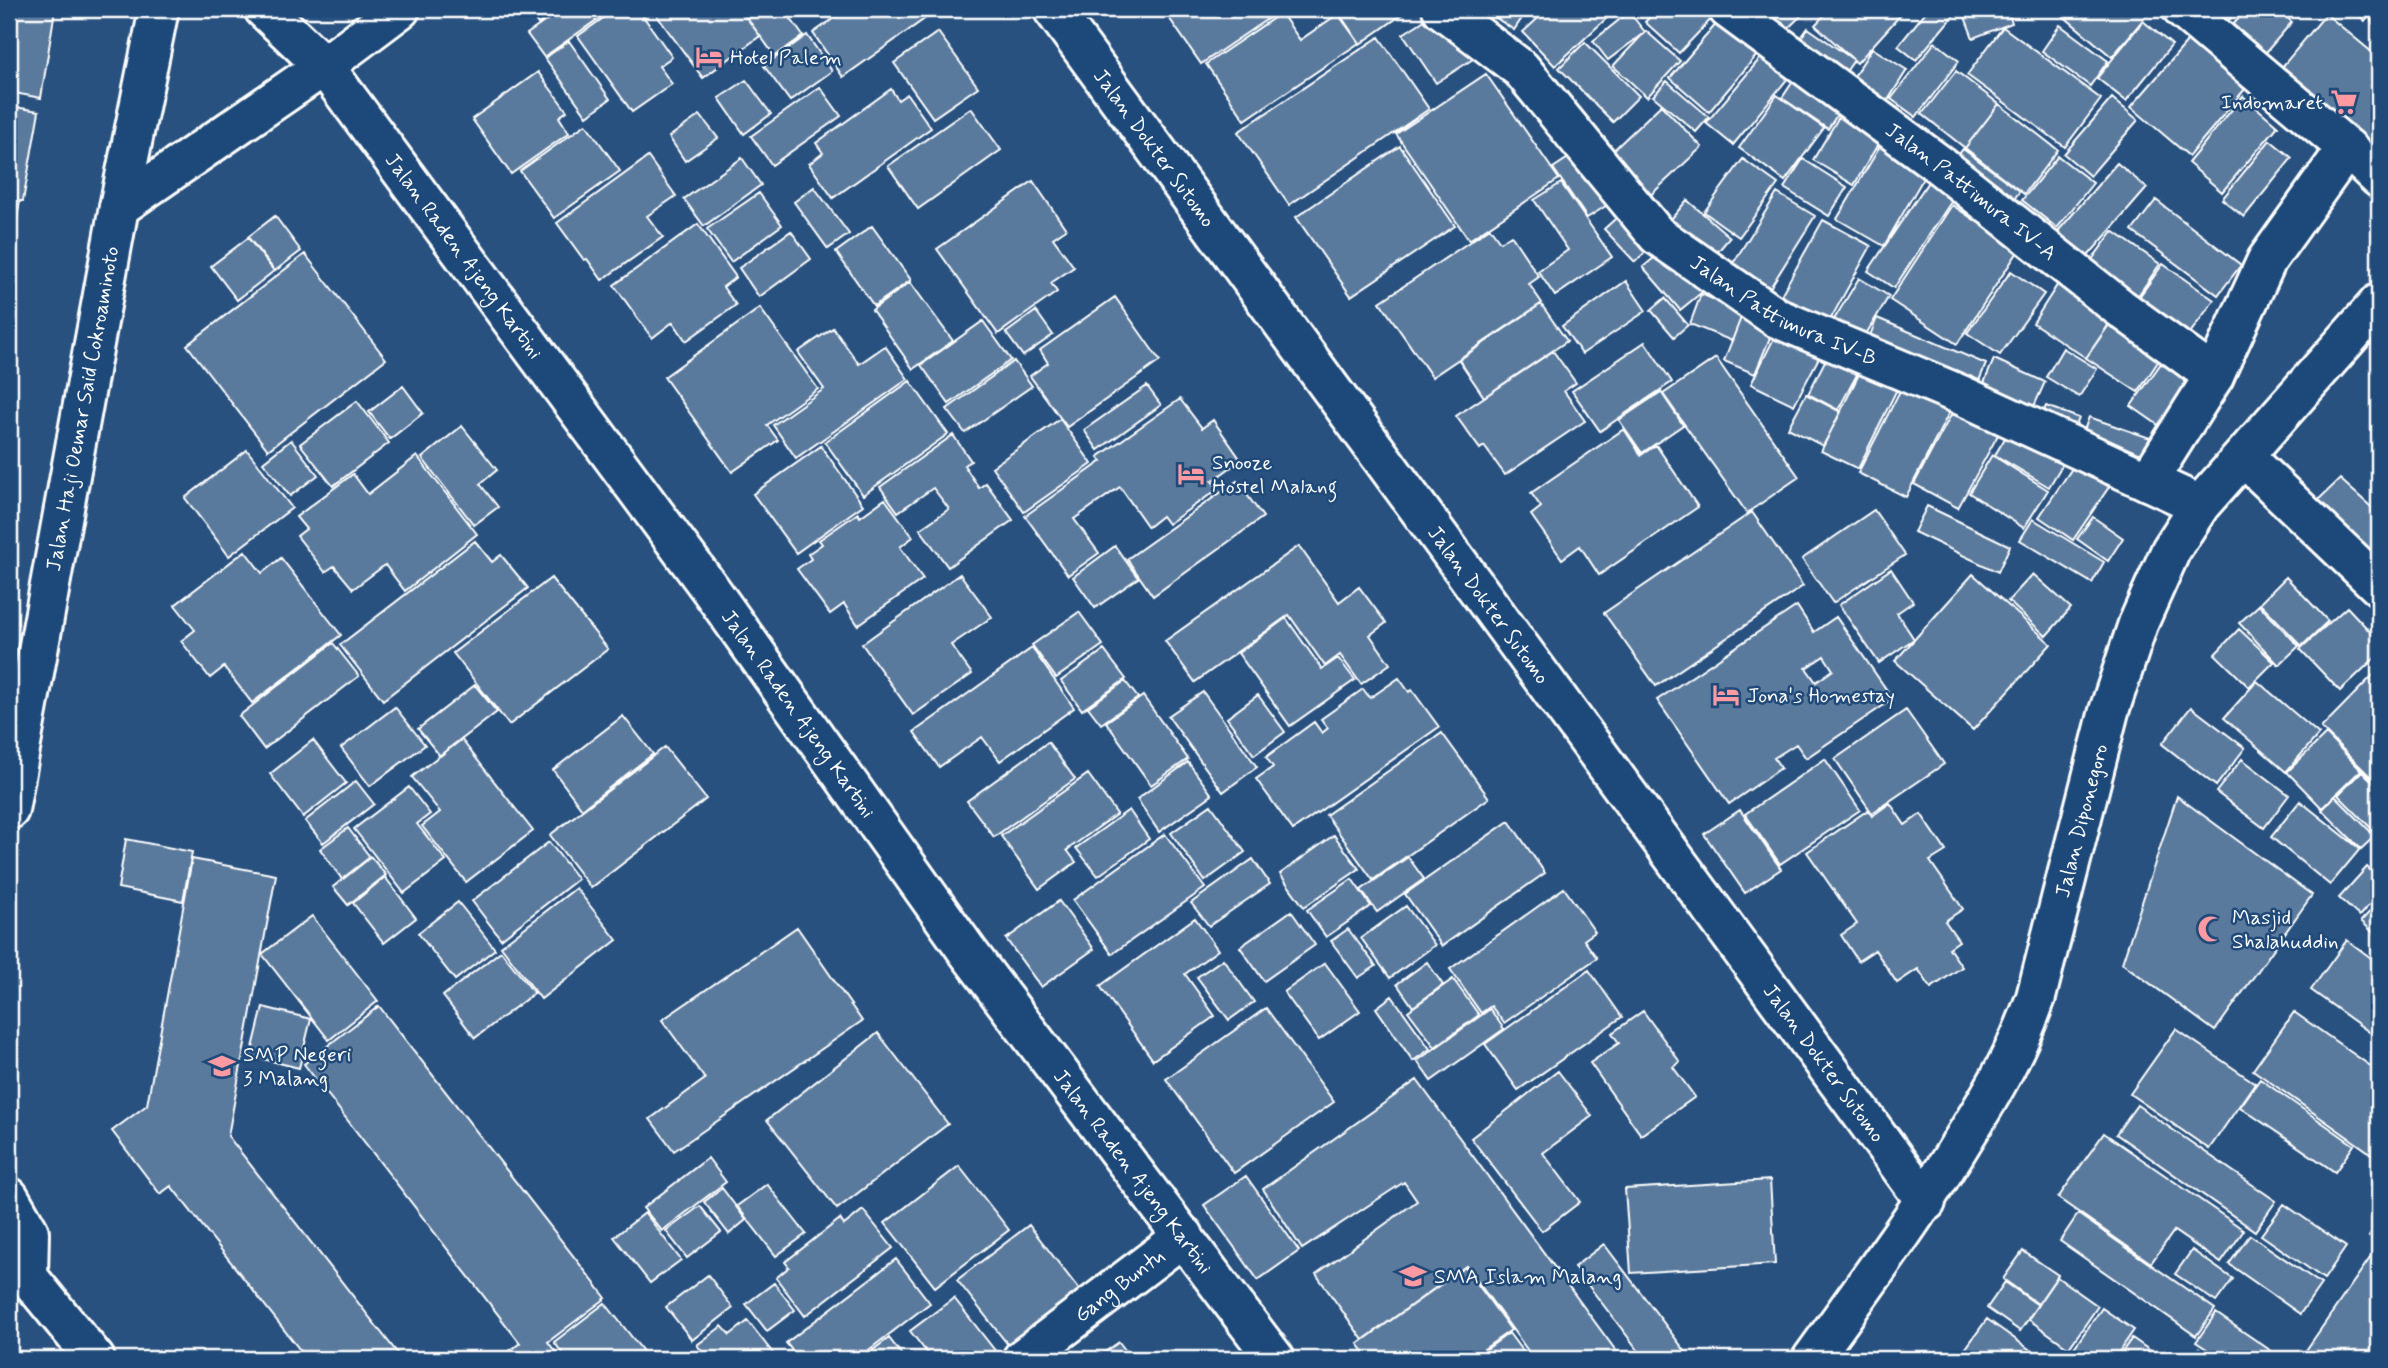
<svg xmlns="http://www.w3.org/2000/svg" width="2388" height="1368" viewBox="0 0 2388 1368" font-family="Mynerve,sans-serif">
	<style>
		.building { fill: #5a7a9d; stroke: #fff; stroke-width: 2; fill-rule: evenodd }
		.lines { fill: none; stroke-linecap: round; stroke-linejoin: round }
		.minor-casing { stroke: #fff; stroke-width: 44 }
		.tertiary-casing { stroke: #fff; stroke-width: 44 }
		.minor { stroke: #1f4a7a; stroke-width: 38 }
		.tertiary { stroke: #1f4a7a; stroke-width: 38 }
		.labels { text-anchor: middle; stroke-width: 5; stroke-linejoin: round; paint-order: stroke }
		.poi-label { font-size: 21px; fill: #fff; stroke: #1f4a7a; text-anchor: start }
		.street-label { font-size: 21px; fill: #fff; stroke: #1f4a7a }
	</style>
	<rect width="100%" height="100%" fill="#28517f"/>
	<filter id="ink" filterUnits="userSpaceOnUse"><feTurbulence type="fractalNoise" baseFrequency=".0143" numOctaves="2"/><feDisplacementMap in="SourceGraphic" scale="14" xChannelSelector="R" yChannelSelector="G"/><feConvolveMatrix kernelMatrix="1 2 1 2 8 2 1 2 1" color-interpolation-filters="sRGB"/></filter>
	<g filter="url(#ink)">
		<path class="building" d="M9,9L55,10L41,98L9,92Z
			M527,9H559L538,24Z
			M563,9H612L544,57L527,34Z
			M616,9H638L672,57L659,66L672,84L632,112L578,36Z
			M652,9H740L760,36L703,78Z
			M751,9H784L803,36L775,56L744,14Z
			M847,9H936L937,10L843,77L813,33Z
			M1163,9H1282L1201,64Z
			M1336,9H1405L1407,11L1360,44Z
			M1483,9H1528L1514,30Z
			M1548,9H1602L1609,16L1555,66L1523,32Z
			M1632,9H1647L1639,16Z
			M1657,9H1715L1718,12L1679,53L1645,22Z
			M1756,9H1808L1782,34Z
			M1830,9H1906L1857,63L1815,25Z
			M1928,9H1959L1916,60L1898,46Z
			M1962,9H2007L2012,23L1973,38Z
			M2065,9H2152L2112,57L2061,14Z
			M2198,9H2239L2221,29Z
			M2247,9H2278L2292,22L2255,65L2222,37Z
			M2353,9H2377L2365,21Z
			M1440,10L1473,59L1436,83L1403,34Z
			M1629,12L1645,32L1608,60L1593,41Z
			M1281,13L1300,40L1338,14L1359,43L1245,120L1206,64Z
			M2379,13V30L2371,21Z
			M2326,14L2379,58V132L2362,150L2277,73Z
			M1723,16L1762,49L1709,112L1670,78Z
			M2143,21L2172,45L2126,101L2097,78Z
			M2060,25L2108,61L2090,86L2042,51Z
			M2003,27L2101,99L2065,147L1967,75Z
			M1808,28L1854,60L1839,82L1793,49Z
			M1646,31L1680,61L1647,97L1613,66Z
			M938,32L978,87L933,118L894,63Z
			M807,35L832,71L790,101L764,66Z
			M1379,37L1429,109L1289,205L1238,132Z
			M569,41L610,99L587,116L545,58Z
			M2188,41L2245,89L2189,156L2131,107Z
			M1585,42L1639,96L1613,122L1559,68Z
			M1935,42L1959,61L1916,117L1891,99Z
			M1872,48L1907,70L1883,108L1848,86Z
			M1763,55L1789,77L1733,145L1706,123Z
			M1956,71L1999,104L1965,148L1922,114Z
			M538,72L567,111L559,117L569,133L511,174L472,119Z
			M1486,74L1559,179L1469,240L1396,134Z
			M1796,77L1842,107L1828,129L1782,98Z
			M746,80L771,114L744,134L719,98Z
			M1667,81L1709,117L1696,132L1653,96Z
			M820,87L841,116L772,165L751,136Z
			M891,89L898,100L907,94L931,128L833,198L809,164L823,153L816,143Z
			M1777,95L1824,128L1785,181L1739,148Z
			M2243,96L2278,126L2222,192L2188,163Z
			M2112,98L2138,120L2090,176L2064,154Z
			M1999,104L2058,150L2024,194L1965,148Z
			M1661,105L1702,147L1641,204L1601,162Z
			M9,106L39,111L23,201H20L14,236L9,235Z
			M971,108L1001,150L918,209L888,166Z
			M1843,110L1884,134L1854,185L1813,160Z
			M700,115L718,138L685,161L669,137Z
			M586,124L620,171L554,218L520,171Z
			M1885,138L1931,165L1884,246L1837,219Z
			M2270,140L2292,158L2244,217L2222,199Z
			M1400,146L1455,226L1351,296L1296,217Z
			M1963,149L2020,191L2005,211L1948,169Z
			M1576,153L1609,204L1587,218L1553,168Z
			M2058,156L2093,183L2057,228L2022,200Z
			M648,157L676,196L647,216L663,237L602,280L587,259L584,260L557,223Z
			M742,158L761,185L704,226L684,199Z
			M1743,159L1778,184L1739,237L1704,212Z
			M1803,159L1847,187L1829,216L1784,188Z
			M2117,163L2147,188L2082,263L2052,238Z
			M1930,179L1955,196L1894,288L1868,271Z
			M1033,181L1066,229L1053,238L1074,267L1051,283L1057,292L998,334L937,249Z
			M1561,183L1612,257L1555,296L1538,271L1568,250L1534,200Z
			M814,187L849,234L828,249L794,202Z
			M759,193L782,225L731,262L707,229Z
			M1777,193L1815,216L1765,296L1727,273Z
			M1687,200L1730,237L1710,261L1667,224Z
			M2156,200L2241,265L2218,295L2132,231Z
			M1952,205L2019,250L1957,344L1890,300Z
			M1625,210L1656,242L1635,262L1604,229Z
			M275,216L301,251L275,271L248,237Z
			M1823,220L1871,246L1829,322L1781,295Z
			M698,224L736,277L723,287L736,305L686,341L673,322L652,338L614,285Z
			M872,226L911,280L874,306L836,252Z
			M1490,228L1500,242L1511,235L1539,277L1529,284L1542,303L1432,377L1380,302Z
			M791,231L811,259L759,297L739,268Z
			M2113,231L2160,264L2133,303L2085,269Z
			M248,238L274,271L237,300L211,266Z
			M1668,246L1706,289L1680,310L1643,267Z
			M305,254L386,359L268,450L187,345Z
			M2163,264L2214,300L2185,340L2134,304Z
			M2011,271L2044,294L2000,355L1967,333Z
			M2063,276L2118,312L2086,358L2033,323Z
			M1859,278L1889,296L1857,349L1827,331Z
			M1626,281L1646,311L1582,354L1562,326Z
			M910,282L953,341L913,369L872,310Z
			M1701,294L1743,312L1732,341L1690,324Z
			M1115,297L1160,361L1067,427L1030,376L1048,363L1040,350Z
			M1665,298L1688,325L1674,337L1651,310Z
			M1541,304L1567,341L1484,397L1459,360Z
			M760,308L818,389L767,425L778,440L732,472L664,377Z
			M1744,310L1776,323L1755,374L1724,361Z
			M1036,311L1053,335L1023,356L1006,333Z
			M2118,311L2169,345L2138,392L2086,358Z
			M1877,318L1986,364L1974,393L1865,348Z
			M983,321L1011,360L949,404L921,365Z
			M833,328L859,364L885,346L908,379L796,458L773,425L824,389L798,352Z
			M1779,328L1823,350L1794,405L1751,384Z
			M1645,342L1672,382L1600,431L1572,391Z
			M2063,348L2097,369L2079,397L2046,377Z
			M1553,351L1576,383L1564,391L1585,421L1505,475L1484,446L1480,449L1456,416Z
			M2169,352L2205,378L2167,431L2131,406Z
			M1829,353L1860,369L1838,410L1808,394Z
			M1716,358L1799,477L1747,513L1663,394Z
			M1994,359L2045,382L2031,413L1981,390Z
			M1014,361L1032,386L965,433L947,409Z
			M1864,364L1901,381L1858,469L1821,451Z
			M910,381L948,434L863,495L825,442Z
			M403,386L423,413L390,439L369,412Z
			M1147,386L1161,405L1098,450L1084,430Z
			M1902,387L1950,411L1906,497L1858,473Z
			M1661,392L1683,425L1642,453L1619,420Z
			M1806,394L1841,412L1823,446L1788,428Z
			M1180,399L1202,428L1213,420L1241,460L1212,481L1218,489L1168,524L1162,516L1148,527L1120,487L1074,519L1099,553L1068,575L1025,516L1102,461L1098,457Z
			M1959,400L2004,424L1958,508L1914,484Z
			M357,401L389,443L333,486L300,444Z
			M2046,406L2079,418L2071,438L2038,426Z
			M2089,417L2159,441L2153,458L2083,433Z
			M1060,419L1092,464L1024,512L992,467Z
			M462,426L497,470L480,484L498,507L474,525L422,458Z
			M2011,428L2065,460L2049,487L1995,455Z
			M1624,429L1641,455L1656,445L1698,507L1599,575L1580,546L1562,559L1531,515L1541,507L1531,493Z
			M953,435L971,461L964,465L979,488L986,483L1013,520L948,567L920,529L949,509L933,488L898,512L880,487Z
			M291,440L318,475L290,496L263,462Z
			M821,446L863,505L796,553L753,494Z
			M247,450L292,508L229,556L185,498Z
			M1992,455L2048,490L2024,528L1969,493Z
			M417,456L477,534L405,591L385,565L353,589L334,566L325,572L297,536L306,529L296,517L353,474L368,494Z
			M2075,464L2109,487L2073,540L2039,517Z
			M2340,479L2379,514V559L2316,502Z
			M1237,481L1263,517L1153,596L1127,559Z
			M885,499L913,537L900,547L923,579L858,625L844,604L830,614L797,569L811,559L808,554L822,544L819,540L858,513L860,517Z
			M1927,506L2010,546L1998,572L1914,532Z
			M1874,510L1905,555L1833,603L1802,559Z
			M1752,512L1803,586L1656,686L1604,613Z
			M2093,517L2123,538L2108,561L2077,539Z
			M2033,519L2104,562L2092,583L2020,540Z
			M475,541L492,562L501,555L528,588L383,700L340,645Z
			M1115,546L1138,578L1095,608L1073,577Z
			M1299,546L1339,602L1359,587L1386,623L1370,635L1390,664L1361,684L1340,655L1325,666L1289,615L1195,682L1165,641Z
			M245,551L262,573L281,558L341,635L252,703L224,667L210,678L181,641L195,630L175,605Z
			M1891,569L1913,602L1897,613L1914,639L1879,663L1839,605Z
			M960,574L992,617L951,645L972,674L913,715L862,644Z
			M1973,574L2051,644L1973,730L1895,661Z
			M2033,574L2071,608L2046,636L2008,601Z
			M2286,577L2328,621L2302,646L2260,603Z
			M551,578L608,649L509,725L453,653Z
			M2259,605L2299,646L2279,665L2239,623Z
			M1797,606L1814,632L1836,617L1893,699L1806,758L1796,744L1774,758L1781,768L1729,804L1657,700ZM1824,656L1833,670L1816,682L1806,668Z
			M2347,607L2379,641V654L2340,691L2300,649Z
			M1079,612L1103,645L1056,678L1032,645Z
			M1286,618L1322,669L1338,658L1355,680L1290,726L1238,653Z
			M2239,629L2274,662L2249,687L2215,654Z
			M333,643L359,676L264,749L239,716Z
			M1032,648L1074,708L1000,761L982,737L939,767L914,732Z
			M1104,650L1126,679L1082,710L1061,681Z
			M2379,669V785L2321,728Z
			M1399,678L1409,692L1412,690L1439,727L1293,830L1256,779L1273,767L1266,757L1314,722L1322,733L1328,728L1321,719L1363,689L1370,698Z
			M1125,681L1138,698L1101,724L1088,707Z
			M2257,681L2319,734L2286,772L2224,718Z
			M475,685L497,712L440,756L418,729Z
			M1203,692L1257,767L1223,792L1168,716Z
			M1258,695L1285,732L1254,755L1227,718Z
			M1143,696L1188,759L1151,785L1106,722Z
			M395,707L425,745L370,786L341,748Z
			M2191,707L2245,748L2216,786L2162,744Z
			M1906,710L1944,764L1872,813L1835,759Z
			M623,716L653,754L582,809L553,770Z
			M1442,733L1489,798L1373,880L1326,815Z
			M2326,734L2361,770L2322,808L2287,772Z
			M461,739L533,831L466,882L422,826L440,812L412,777Z
			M313,740L346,783L303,817L270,774Z
			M1048,742L1075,779L994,837L967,801Z
			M665,747L706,799L591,888L550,835Z
			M1825,759L1860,810L1780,864L1745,814Z
			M2242,759L2289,795L2264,828L2216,792Z
			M1188,762L1212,795L1159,832L1137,799Z
			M2362,771L2379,788V832L2377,834L2338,795Z
			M1088,774L1117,814L1067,850L1076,862L1039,889L1001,836Z
			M356,781L374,804L323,843L305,821Z
			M409,787L430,814L417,824L446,861L404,893L354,829Z
			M2177,796L2312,895L2215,1031L2122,963Z
			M2335,796L2375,836L2361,849L2322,810Z
			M2300,801L2360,849L2330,885L2271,837Z
			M1890,803L1905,825L1921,814L1946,851L1930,861L1963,909L1945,921L1959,941L1949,948L1962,967L1931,988L1918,969L1897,983L1875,950L1858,961L1841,935L1857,924L1807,852L1868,810L1872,816Z
			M1211,805L1245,852L1205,881L1171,833Z
			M1129,810L1149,839L1098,876L1076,848Z
			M1740,810L1781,869L1745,893L1704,834Z
			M1509,821L1545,873L1442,946L1405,894Z
			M348,828L370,857L342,879L320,849Z
			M1165,834L1205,888L1112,954L1073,900Z
			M1334,835L1359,869L1304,907L1280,874Z
			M126,839L192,852L183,901L118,888Z
			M549,842L578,879L501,939L472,901Z
			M371,857L386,875L348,905L333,887Z
			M1408,857L1424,879L1377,912L1361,890Z
			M192,859L276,875L228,1136L402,1359H307L171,1186L160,1194L112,1131L147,1105Z
			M1253,859L1270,884L1209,926L1191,903Z
			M2367,867L2379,878V894L2359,916L2339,898Z
			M385,877L416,918L384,943L353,903Z
			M1352,879L1371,906L1326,937L1307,910Z
			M576,888L617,940L541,999L501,946Z
			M1564,888L1595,932L1584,940L1597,958L1504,1023L1491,1006L1481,1013L1450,969Z
			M1059,901L1094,949L1041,987L1006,939Z
			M458,902L495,949L455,980L418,933Z
			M2379,902V938L2361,921Z
			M1406,906L1435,945L1390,978L1361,938Z
			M1291,911L1315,945L1264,981L1240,947Z
			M312,916L378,1001L329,1040L262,954Z
			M1195,918L1218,950L1185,974L1215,1016L1153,1060L1100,986Z
			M797,927L862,1021L674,1151L650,1119L705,1079L662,1020Z
			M1348,929L1376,966L1358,978L1331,941Z
			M2347,940L2379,964V1039L2311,990Z
			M501,951L534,993L475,1038L443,996Z
			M1223,959L1254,1002L1229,1020L1197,977Z
			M1427,962L1443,985L1413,1007L1397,984Z
			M1325,963L1360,1011L1319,1040L1284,992Z
			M1589,970L1622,1017L1518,1090L1485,1044Z
			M1453,979L1479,1015L1435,1047L1408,1011Z
			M1392,996L1430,1049L1413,1061L1376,1008Z
			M379,1006L606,1298L548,1342L561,1359H499L520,1343L304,1064Z
			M263,1007L311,1019L299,1068L251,1056Z
			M1266,1008L1334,1102L1234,1173L1166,1079Z
			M1490,1009L1504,1029L1431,1081L1417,1061Z
			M1643,1011L1680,1062L1673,1067L1695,1097L1641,1135L1590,1063L1619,1043L1612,1033Z
			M2294,1012L2379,1072V1159L2253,1070Z
			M2176,1029L2255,1083L2209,1149L2130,1094Z
			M878,1033L948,1124L837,1209L767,1120Z
			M1558,1071L1592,1116L1543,1153L1580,1202L1542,1231L1471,1138Z
			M2260,1079L2354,1145L2335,1172L2240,1107Z
			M1417,1080L1622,1359H1534L1466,1266L1363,1340L1316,1274L1417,1201L1404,1182L1302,1249L1263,1189Z
			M2137,1105L2276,1201L2255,1231L2116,1134Z
			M2104,1133L2244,1230L2221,1263L2174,1231L2151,1263L2058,1198Z
			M708,1158L726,1182L662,1231L643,1208Z
			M959,1166L1009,1230L935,1287L885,1223Z
			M1246,1176L1299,1251L1258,1280L1204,1205Z
			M1770,1180L1775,1264L1631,1273L1625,1189Z
			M767,1184L806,1234L776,1256L737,1206Z
			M722,1188L746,1220L729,1234L704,1202Z
			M2284,1204L2346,1247L2324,1279L2261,1235Z
			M700,1206L721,1232L687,1258L666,1231Z
			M863,1210L893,1248L805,1316L776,1278L789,1267L785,1262L840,1219L844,1225Z
			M645,1213L681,1260L650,1283L614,1237Z
			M2078,1214L2215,1309L2196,1336L2060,1241Z
			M2379,1219V1243L2369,1237Z
			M1029,1225L1088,1301L1017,1356L957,1280Z
			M2250,1235L2321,1284L2300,1314L2229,1264Z
			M1604,1244L1691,1359H1645L1574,1267Z
			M2377,1248L2379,1249V1359H2300Z
			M2192,1250L2233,1279L2216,1302L2175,1274Z
			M2023,1251L2058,1275L2038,1304L2003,1279Z
			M896,1259L930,1303L857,1359H799L786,1343Z
			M1465,1267L1511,1330L1470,1359H1370L1358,1344Z
			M708,1275L733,1308L692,1340L666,1307Z
			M2057,1277L2098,1306L2069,1348L2028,1319Z
			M2005,1282L2038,1305L2020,1331L1987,1308Z
			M774,1283L795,1310L767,1331L746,1304Z
			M954,1298L1000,1357L997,1359H932L910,1331Z
			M605,1303L649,1359H567L554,1342Z
			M2102,1308L2134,1330L2114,1359H2076L2069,1355Z
			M2216,1313L2283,1359H2222L2196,1342Z
			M1987,1319L2043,1359H1958Z
			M748,1321L775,1356L771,1359H708L697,1345L722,1326L730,1335Z
			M1509,1333L1528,1359H1473Z
			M889,1338L905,1359H861Z
			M2132,1338L2162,1359H2117Z
			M1119,1342L1132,1359H1095Z
			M2199,1348L2215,1359H2191Z"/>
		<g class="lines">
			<g class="minor-casing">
				<g id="minor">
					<path id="s1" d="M1053,9L1926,1202"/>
					<path id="s2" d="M1442,9L1521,69L1657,235L1777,318L1961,395L2200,505"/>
					<path id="s3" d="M1728,9L1937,163L2119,307L2214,376"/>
					<path d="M2182,9L2347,148L2379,178"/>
					<path id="s4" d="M324,66L711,590L968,952L1275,1359"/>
					<path d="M2245,458L2379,586"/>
					<path d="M2148,481L2214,376L2267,260L2347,148"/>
					<path id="s5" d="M1022,1359L1184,1236"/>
				</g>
			</g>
			<g class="tertiary-casing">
				<g id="tertiary">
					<path d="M264,9L324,66"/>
					<path d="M119,207L324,66L400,9"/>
					<path id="s6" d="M9,810L119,207L159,9"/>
					<path d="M9,1197L29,1232L28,1277"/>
					<path d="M9,1268L28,1277L95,1359"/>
					<path id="s7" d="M1812,1359C1865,1285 1919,1213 1966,1135C1994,1090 2019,1047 2036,997L2109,711L2138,624L2171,550L2200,505L2379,303"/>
				</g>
			</g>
			<use href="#minor" class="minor"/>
			<use href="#tertiary" class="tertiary"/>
		</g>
	</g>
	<defs>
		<g id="hotel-bare" transform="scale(2.1)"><path d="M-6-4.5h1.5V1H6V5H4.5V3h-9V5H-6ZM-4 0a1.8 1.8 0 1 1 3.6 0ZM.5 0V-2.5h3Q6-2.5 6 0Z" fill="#ff9aa2" stroke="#1f4a7a" stroke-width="2.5" paint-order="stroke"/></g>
		<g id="supermarket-bare" transform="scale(2.1)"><path d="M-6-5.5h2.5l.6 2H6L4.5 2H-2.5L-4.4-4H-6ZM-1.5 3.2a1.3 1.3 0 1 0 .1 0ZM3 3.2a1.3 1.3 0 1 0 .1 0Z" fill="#ff9aa2" stroke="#1f4a7a" stroke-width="2.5" paint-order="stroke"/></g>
		<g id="mosque-bare" transform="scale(2.1)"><path d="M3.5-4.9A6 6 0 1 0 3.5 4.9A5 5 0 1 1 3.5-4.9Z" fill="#ff9aa2" stroke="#1f4a7a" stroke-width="2.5" paint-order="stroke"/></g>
		<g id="school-bare" transform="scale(2.1)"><path d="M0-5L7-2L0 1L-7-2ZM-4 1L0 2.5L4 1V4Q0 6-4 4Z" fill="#ff9aa2" stroke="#1f4a7a" stroke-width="2.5" paint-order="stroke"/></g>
	</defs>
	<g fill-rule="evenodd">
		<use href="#hotel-bare" x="709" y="57"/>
		<use href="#supermarket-bare" x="2344" y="102"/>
		<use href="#hotel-bare" x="1191" y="474"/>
		<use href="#hotel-bare" x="1726" y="695"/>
		<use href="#mosque-bare" x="2211" y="929"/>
		<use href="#school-bare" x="222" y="1066"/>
		<use href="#school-bare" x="1413" y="1276"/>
	</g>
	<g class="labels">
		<g class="poi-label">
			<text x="730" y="64">Hotel Palem</text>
			<text x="2323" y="109" text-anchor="end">Indomaret</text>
			<text x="1212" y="469">Snooze<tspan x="1212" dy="24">Hostel Malang</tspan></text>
			<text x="1747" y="702">Jona's Homestay</text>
			<text x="2232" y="924">Masjid<tspan x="2232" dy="24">Shalahuddin</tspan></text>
			<text x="243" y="1061">SMP Negeri<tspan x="243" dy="24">3 Malang</tspan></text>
			<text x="1434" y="1283">SMA Islam Malang</text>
		</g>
		<g class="street-label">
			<text dy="7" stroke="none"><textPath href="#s1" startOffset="172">Jalan Dokter Sutomo</textPath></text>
			<text dy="7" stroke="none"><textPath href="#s3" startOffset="304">Jalan Pattimura IV-A</textPath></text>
			<text dy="7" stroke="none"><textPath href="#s4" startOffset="236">Jalan Raden Ajeng Kartini</textPath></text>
			<text dy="7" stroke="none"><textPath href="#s2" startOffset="462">Jalan Pattimura IV-B</textPath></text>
			<text dy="7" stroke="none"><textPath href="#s6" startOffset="408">Jalan Haji Oemar Said Cokroaminoto</textPath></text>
			<text dy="7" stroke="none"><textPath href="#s1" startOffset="738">Jalan Dokter Sutomo</textPath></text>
			<text dy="7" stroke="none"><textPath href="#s4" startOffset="803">Jalan Raden Ajeng Kartini</textPath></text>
			<text dy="7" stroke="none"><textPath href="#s7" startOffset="609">Jalan Diponegoro</textPath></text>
			<text dy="7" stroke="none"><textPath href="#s1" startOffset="1306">Jalan Dokter Sutomo</textPath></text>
			<text dy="7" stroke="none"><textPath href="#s4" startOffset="1370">Jalan Raden Ajeng Kartini</textPath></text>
			<text dy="7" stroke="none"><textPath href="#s5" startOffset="122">Gang Buntu</textPath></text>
		</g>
	</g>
	<rect width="2388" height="1368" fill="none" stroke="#1f4a7a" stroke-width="35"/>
	<rect x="18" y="18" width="2353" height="1333" fill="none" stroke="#fff" stroke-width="2.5" filter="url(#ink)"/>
</svg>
